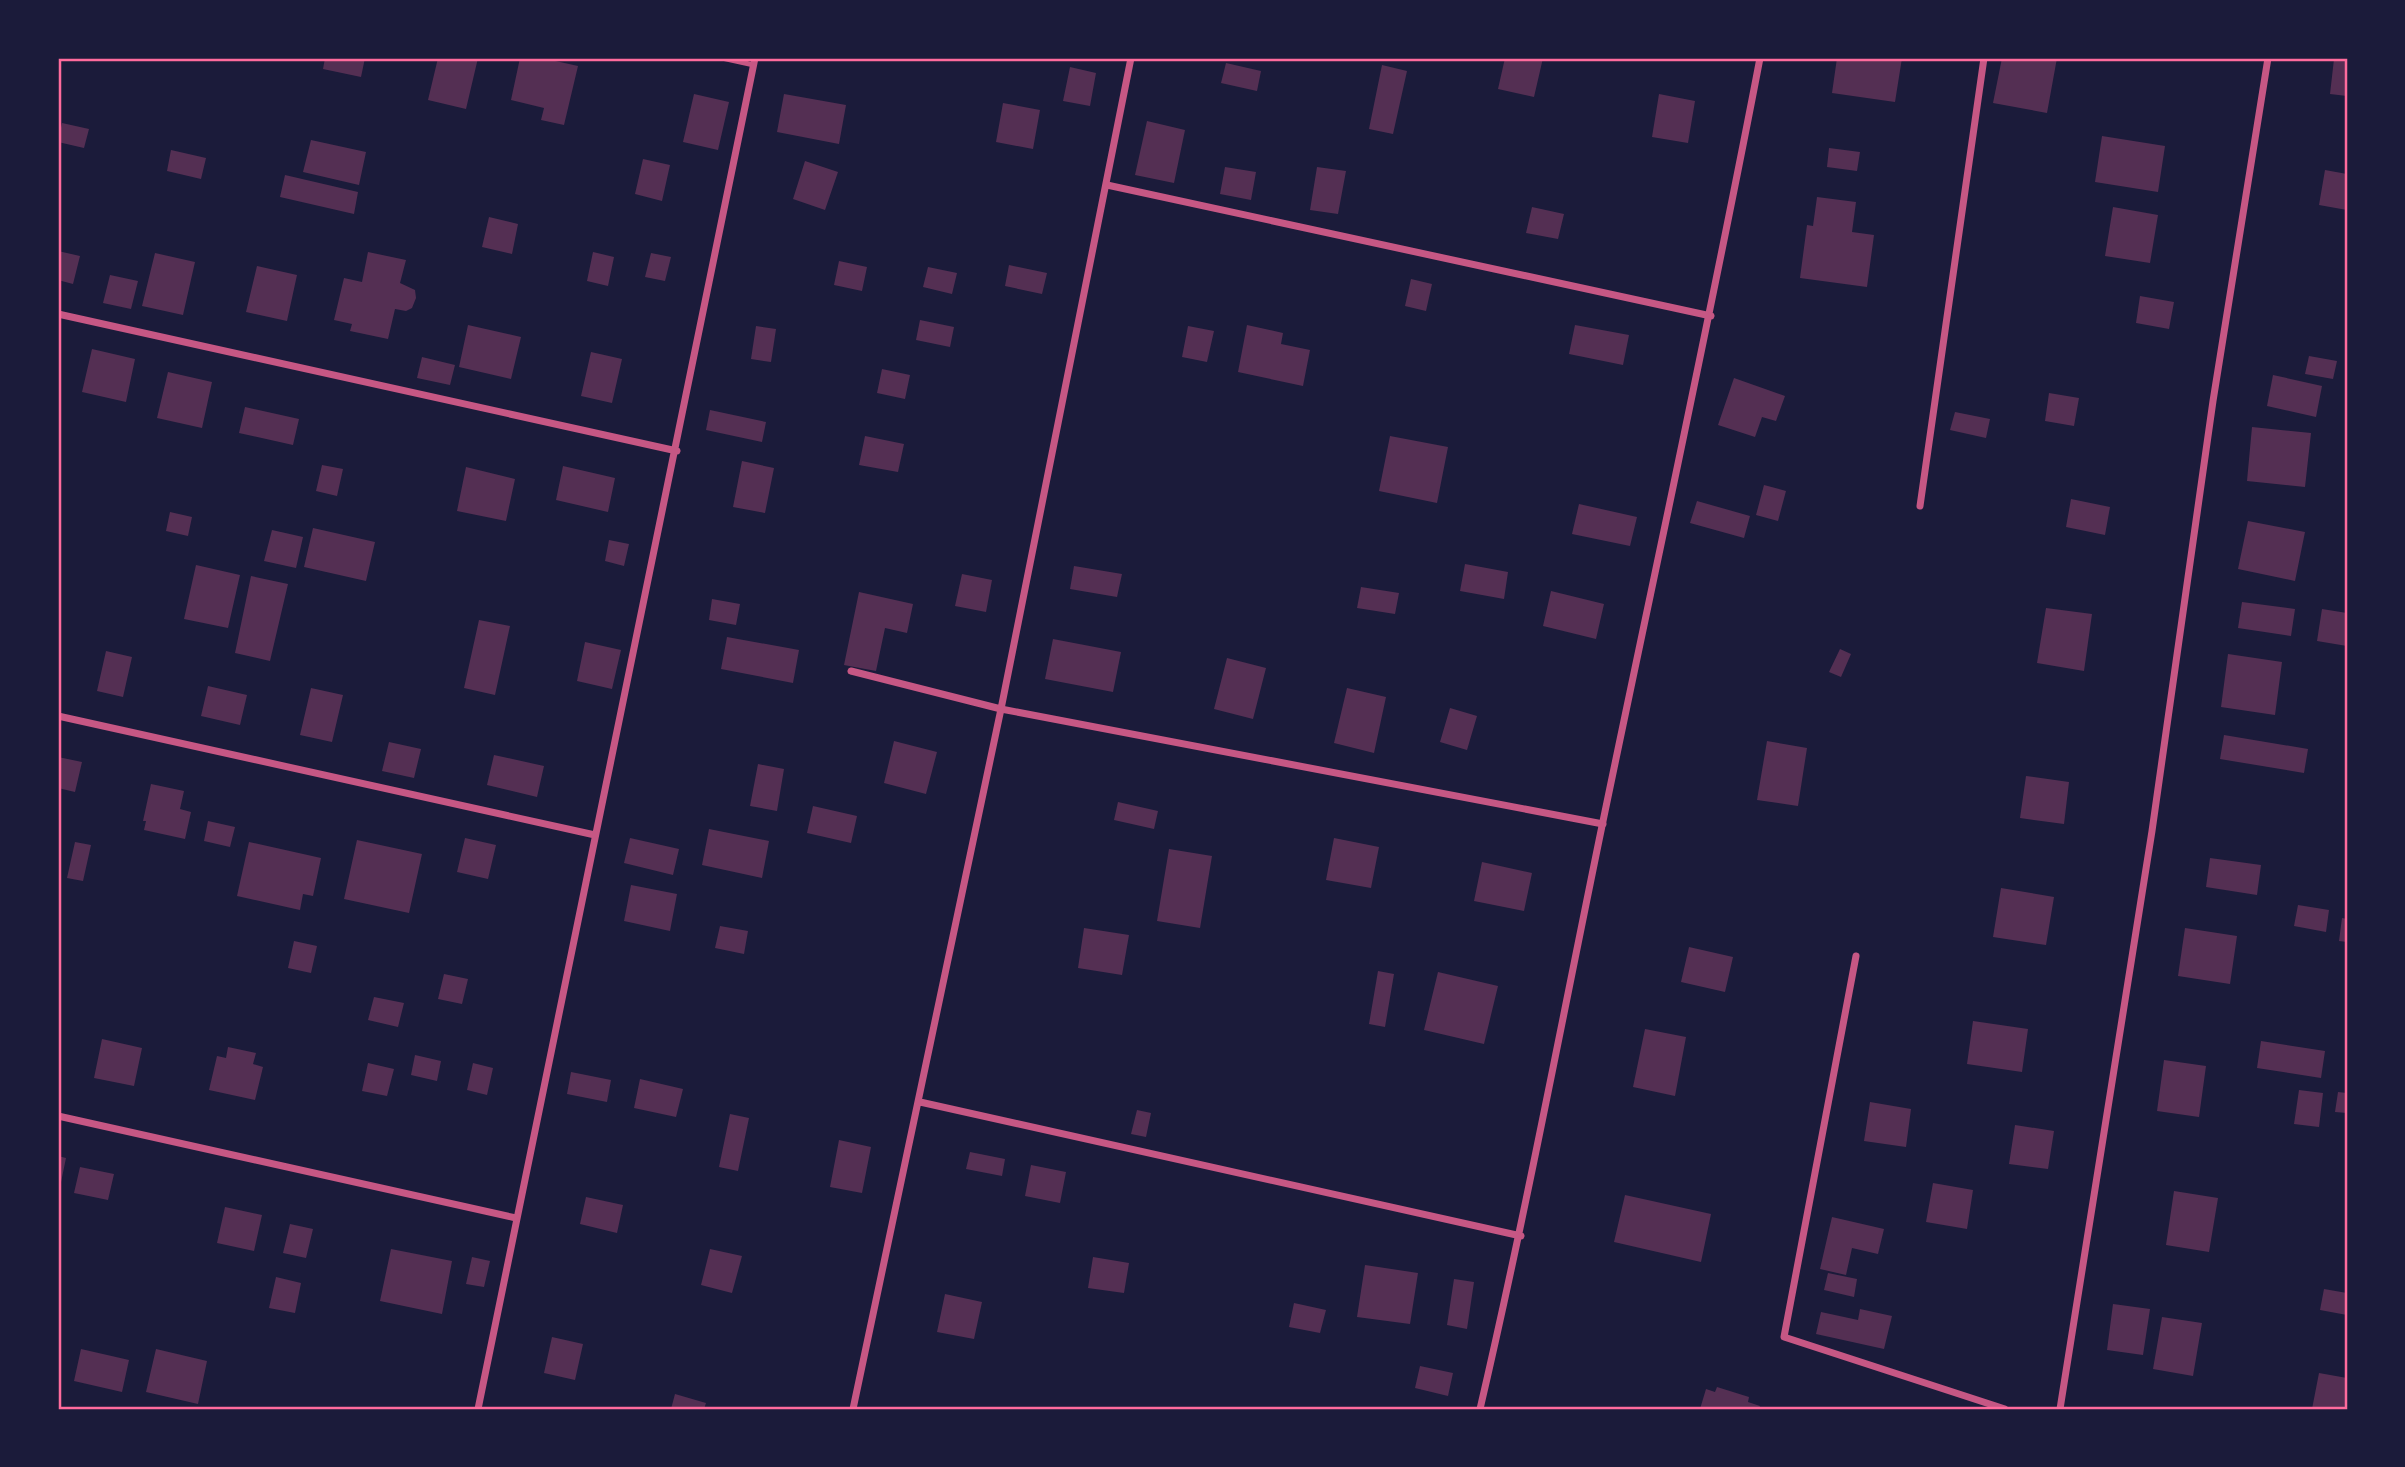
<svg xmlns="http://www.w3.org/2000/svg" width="2405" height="1467" viewBox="0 0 2405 1467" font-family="Raleway,sans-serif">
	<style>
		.building { fill: #542f53 }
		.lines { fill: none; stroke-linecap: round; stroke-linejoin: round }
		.service { stroke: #c65784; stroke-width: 5 }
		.minor { stroke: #c65784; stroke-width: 7 }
		.neatline { fill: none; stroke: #ff6b9d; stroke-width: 2.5 }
	</style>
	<rect width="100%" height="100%" fill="#1b1b3a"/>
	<path class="building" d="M325,58H365L361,77L323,69Z
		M438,58H478L466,109L428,100Z
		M520,58H542L578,66L564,125L541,120L544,108L511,100Z
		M1505,58H1543L1534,97L1498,89Z
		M1837,58H1902L1895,102L1832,93Z
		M2002,58H2057L2047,113L1993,103Z
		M2334,59L2347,60V96L2330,94Z
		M1226,63L1261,71L1257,91L1221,83Z
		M1382,65L1407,71L1393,134L1369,129Z
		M1070,67L1096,73L1090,106L1063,101Z
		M694,94L729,102L718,150L683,142Z
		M784,94L846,105L839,144L777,132Z
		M1659,94L1695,101L1688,143L1652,137Z
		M1003,103L1040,110L1033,149L996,142Z
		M1147,121L1185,130L1174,183L1135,175Z
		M62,123L89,129L84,148L58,142Z
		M2102,136L2165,146L2158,192L2095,182Z
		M311,140L366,152L359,185L303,172Z
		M1829,148L1860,152L1857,171L1827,167Z
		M171,150L206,158L201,179L167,171Z
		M643,159L670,165L662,201L635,194Z
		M805,161L838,172L825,210L793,199Z
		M1225,167L1256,172L1251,200L1220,194Z
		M1317,167L1346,171L1338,214L1310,210Z
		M2325,170L2347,174V210L2319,205Z
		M285,175L358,192L354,214L280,197Z
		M1817,197L1856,202L1852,232L1874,235L1867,287L1800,278L1807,225L1813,226Z
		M1532,207L1564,214L1558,239L1526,233Z
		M2113,207L2158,215L2150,263L2105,256Z
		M489,217L518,224L512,254L482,247Z
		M58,251L80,256L73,284L58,280Z
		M368,252L406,260L400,283L415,290L416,298L412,308L406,311L395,309L388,339L350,331L352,324L334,320L344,278L362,282Z
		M593,252L614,257L608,286L587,281Z
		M155,253L195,262L183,315L142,306Z
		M651,253L671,257L665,281L645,277Z
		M839,261L867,267L862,291L834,285Z
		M1009,265L1047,273L1042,294L1005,286Z
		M257,266L297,275L287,321L246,312Z
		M928,267L957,273L952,294L923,287Z
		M110,275L138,281L131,309L103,303Z
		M1411,279L1432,284L1426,311L1405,306Z
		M2140,296L2174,302L2169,329L2136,323Z
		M920,320L954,327L950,347L916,340Z
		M468,325L521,337L511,379L459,367Z
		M1247,325L1283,333L1281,344L1310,350L1303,386L1238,372Z
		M1575,325L1629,335L1623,365L1569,354Z
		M756,326L776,329L771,362L751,359Z
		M1188,326L1214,331L1207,362L1182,357Z
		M92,349L135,359L126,402L82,392Z
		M591,352L622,359L612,403L581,396Z
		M2309,356L2337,361L2333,379L2305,374Z
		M422,357L455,365L450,385L417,378Z
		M882,369L910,375L905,399L877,393Z
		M168,372L212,382L202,428L157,418Z
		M2273,375L2322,386L2316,417L2267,406Z
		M1734,378L1785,396L1776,421L1762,417L1755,437L1718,425Z
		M2049,393L2079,398L2074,426L2045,421Z
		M245,407L299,419L293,445L239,433Z
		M710,410L766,422L762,442L706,430Z
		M1955,412L1990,419L1986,438L1950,430Z
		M2252,427L2311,433L2305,487L2247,481Z
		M865,436L904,444L898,472L859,465Z
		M1390,436L1448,447L1437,503L1379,491Z
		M742,461L774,468L765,513L733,507Z
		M322,465L343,469L337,496L316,491Z
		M563,466L615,478L608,512L556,500Z
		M466,467L515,479L506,521L457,511Z
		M1764,485L1786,491L1778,521L1756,515Z
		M2071,499L2110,507L2105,535L2066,527Z
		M1697,501L1750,516L1744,538L1690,523Z
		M1579,504L1637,517L1630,546L1572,534Z
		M170,512L192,517L188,536L166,531Z
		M2248,521L2305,532L2295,581L2238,569Z
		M313,528L375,542L366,581L304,567Z
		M272,530L303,537L296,568L264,561Z
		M609,540L629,544L624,566L605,561Z
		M1465,564L1508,572L1504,599L1460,591Z
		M196,565L240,575L228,628L184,619Z
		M1074,566L1122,574L1117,597L1070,589Z
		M962,574L992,580L986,612L955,606Z
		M251,576L288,584L270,661L235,653Z
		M1361,587L1399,593L1395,614L1357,608Z
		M1551,591L1604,604L1596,639L1543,626Z
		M859,592L913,604L907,633L885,628L876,671L844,665Z
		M712,599L740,604L736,625L709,620Z
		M2242,602L2295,609L2291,636L2238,628Z
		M2046,608L2092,614L2084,671L2037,663Z
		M2322,609L2347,613V646L2317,641Z
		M479,620L510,626L495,695L464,688Z
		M727,637L799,650L793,683L721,669Z
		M1053,639L1121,652L1113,692L1045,679Z
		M585,642L621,650L612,689L577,681Z
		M1840,649L1851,654L1841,677L1829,672Z
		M106,651L132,657L123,697L97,691Z
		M2228,654L2282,662L2275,715L2221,707Z
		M1227,658L1266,668L1253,719L1214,709Z
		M208,686L247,695L240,725L201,716Z
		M311,688L343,695L332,742L300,735Z
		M1347,688L1386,697L1374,753L1334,743Z
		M1450,708L1477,716L1467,750L1440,742Z
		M2224,735L2308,749L2304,773L2220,759Z
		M894,741L937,752L926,794L884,783Z
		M1767,741L1807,748L1798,806L1757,800Z
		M389,742L421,749L414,778L382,771Z
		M494,755L544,766L537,797L487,785Z
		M58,757L82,762L75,792L58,788Z
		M758,764L784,769L777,811L750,806Z
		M2026,776L2069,782L2064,824L2020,818Z
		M151,784L184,791L180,809L191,812L185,839L144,830L146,821H143Z
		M1118,802L1158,811L1154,829L1114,820Z
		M813,806L857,816L851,843L807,833Z
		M208,821L235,827L230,847L204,841Z
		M709,829L769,841L762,878L702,865Z
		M465,838L496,845L488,879L457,872Z
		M630,838L679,849L673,875L624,863Z
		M1334,838L1379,847L1371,888L1326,880Z
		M357,840L422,854L409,913L344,899Z
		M75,842L91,845L83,881L67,878Z
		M249,842L321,858L313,896L303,894L300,910L237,896Z
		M1169,849L1212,856L1200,928L1157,921Z
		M2210,858L2261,865L2257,895L2206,887Z
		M1482,862L1532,873L1524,911L1474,901Z
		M631,885L677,894L670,931L624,921Z
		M2001,888L2054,897L2046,945L1993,937Z
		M2298,905L2329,910L2326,932L2294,926Z
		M2342,918L2347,919V942L2339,941Z
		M720,926L748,931L744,954L715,948Z
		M1084,928L1129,935L1122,975L1078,968Z
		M2185,928L2237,936L2230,984L2178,976Z
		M294,941L317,946L311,973L288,968Z
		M1689,947L1733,957L1725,992L1681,982Z
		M1378,971L1394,974L1385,1027L1369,1024Z
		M1438,972L1498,986L1484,1044L1424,1030Z
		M444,974L468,979L462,1004L438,999Z
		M374,997L404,1003L398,1027L368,1020Z
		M1973,1021L2028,1029L2022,1072L1967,1064Z
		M1645,1029L1686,1037L1675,1096L1633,1087Z
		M102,1039L142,1048L134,1086L94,1078Z
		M2261,1041L2325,1051L2321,1078L2257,1068Z
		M228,1047L256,1053L253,1064L263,1067L255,1100L209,1090L217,1056L226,1058Z
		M415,1055L441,1061L437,1081L411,1075Z
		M2164,1060L2206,1066L2199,1117L2157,1111Z
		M368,1063L394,1069L387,1096L362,1091Z
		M473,1063L493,1068L487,1095L467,1090Z
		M571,1072L611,1080L607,1102L567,1094Z
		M640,1079L683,1089L676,1117L634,1108Z
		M2299,1090L2323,1093L2319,1127L2294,1124Z
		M2338,1092L2347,1093V1113L2335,1112Z
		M1870,1102L1911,1109L1906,1147L1864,1141Z
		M1137,1110L1151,1113L1146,1137L1131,1134Z
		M730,1114L749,1118L738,1171L719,1167Z
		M2015,1125L2054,1131L2048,1169L2009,1164Z
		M839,1140L871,1147L862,1193L830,1187Z
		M970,1152L1005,1159L1002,1176L966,1169Z
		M58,1156L66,1158L59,1192H58Z
		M1031,1165L1066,1172L1060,1203L1025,1196Z
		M80,1167L114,1174L108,1200L74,1193Z
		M1933,1183L1973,1190L1967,1229L1926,1222Z
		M2174,1191L2218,1198L2209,1252L2166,1245Z
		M1625,1195L1711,1214L1701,1262L1614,1242Z
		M586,1197L623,1205L617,1233L580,1224Z
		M225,1207L262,1215L254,1251L217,1243Z
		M1832,1217L1884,1229L1878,1254L1852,1248L1846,1275L1820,1269Z
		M290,1224L313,1229L306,1258L283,1253Z
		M391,1249L452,1261L442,1314L380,1301Z
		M710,1249L742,1256L732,1293L701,1285Z
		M472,1257L490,1261L484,1287L466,1284Z
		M1093,1257L1129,1263L1124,1293L1088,1288Z
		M1365,1265L1418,1273L1410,1324L1357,1317Z
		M1828,1273L1857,1279L1854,1297L1824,1290Z
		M276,1277L301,1283L295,1313L269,1308Z
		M1454,1279L1474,1282L1467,1329L1447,1325Z
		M2324,1289L2347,1293V1315L2320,1310Z
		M945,1294L982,1302L974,1339L937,1332Z
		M1294,1303L1326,1310L1320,1333L1289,1327Z
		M2113,1304L2150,1309L2143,1355L2107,1350Z
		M1860,1309L1892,1316L1884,1349L1816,1334L1821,1312L1858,1320Z
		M2162,1317L2202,1323L2193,1376L2153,1369Z
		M552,1337L583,1344L575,1380L544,1373Z
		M81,1349L129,1360L122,1392L74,1381Z
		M156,1349L207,1361L198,1404L146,1392Z
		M1420,1366L1453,1373L1448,1396L1415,1388Z
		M2319,1373L2347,1378V1409H2312Z
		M1717,1387L1749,1397L1748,1402L1760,1406L1759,1409H1700L1706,1389L1715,1392Z
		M675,1394L706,1403L704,1409H671Z"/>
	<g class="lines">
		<path class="service" d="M722,58L754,65"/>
		<path class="minor" d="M1107,185L1711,316
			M58,314L677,451
			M1920,506L1984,58
			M851,671L1001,709L1603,824
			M58,716L595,835
			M1856,956L1784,1337L2005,1409
			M920,1102L1521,1236
			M58,1116L516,1218
			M478,1409L755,58
			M853,1409L1001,709L1131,58
			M1480,1409C1525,1216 1562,1020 1602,826C1655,570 1711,315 1760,58
			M2060,1409L2152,831L2213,401L2268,58"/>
	</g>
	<rect width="2405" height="1467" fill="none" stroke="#1b1b3a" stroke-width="119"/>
	<rect x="60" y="60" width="2286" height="1348" class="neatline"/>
</svg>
